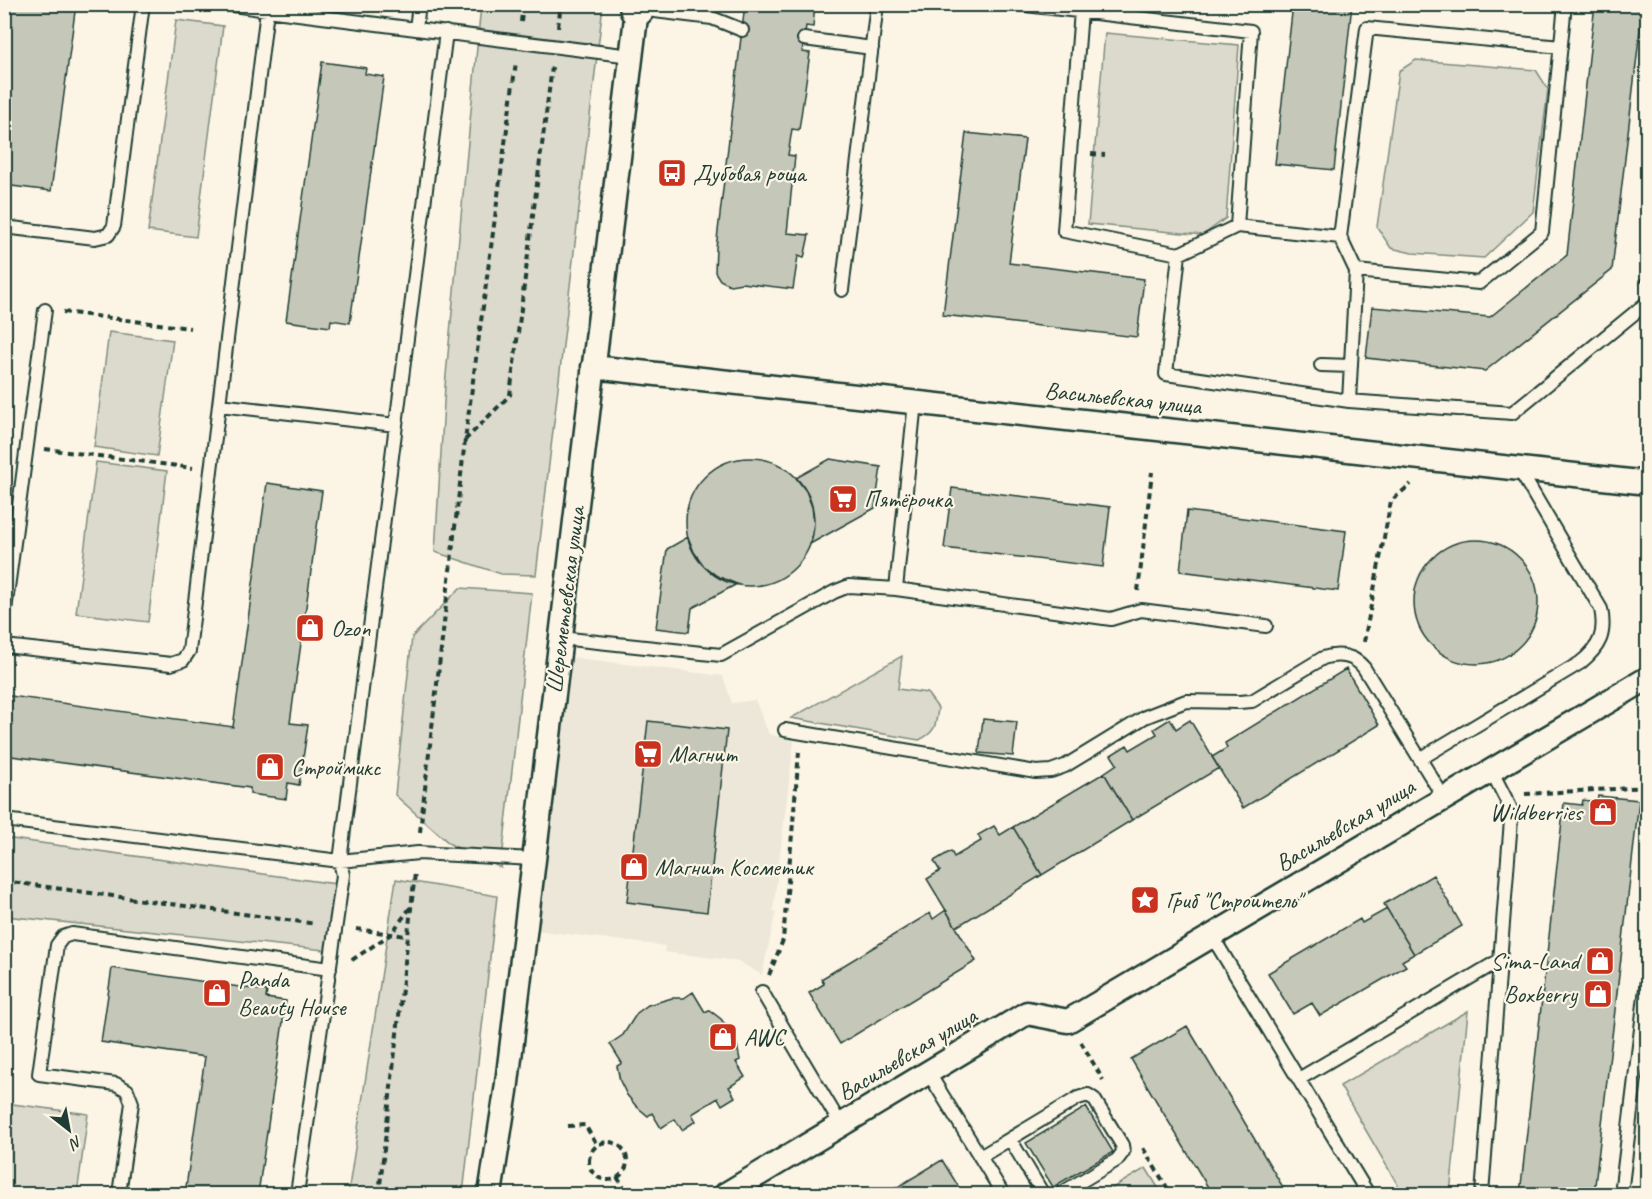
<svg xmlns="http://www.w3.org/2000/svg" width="1652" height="1199" viewBox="0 0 1652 1199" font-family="Caveat,sans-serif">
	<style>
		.built { fill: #ece7d8 }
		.green { fill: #dcdacc; stroke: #7e8c80; stroke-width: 1.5 }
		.building { fill: #c5c7b9; stroke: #1f3d34; stroke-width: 1.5 }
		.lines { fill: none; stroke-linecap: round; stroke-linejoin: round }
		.lane-casing { stroke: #1f3d34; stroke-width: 16 }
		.street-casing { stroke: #1f3d34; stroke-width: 27 }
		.secondary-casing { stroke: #1f3d34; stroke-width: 38 }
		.path { stroke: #1f3d34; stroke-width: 4; stroke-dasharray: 6 4.5; stroke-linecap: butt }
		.lane { stroke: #fcf5e5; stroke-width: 12 }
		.street { stroke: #fcf5e5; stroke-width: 22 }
		.secondary { stroke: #fcf5e5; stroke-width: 33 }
		.labels { text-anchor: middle; stroke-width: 4.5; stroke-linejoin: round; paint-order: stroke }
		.poi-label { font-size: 24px; fill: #1f3d34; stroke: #fcf5e5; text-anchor: start }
		.street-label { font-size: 24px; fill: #1f3d34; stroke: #fcf5e5 }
	</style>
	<rect width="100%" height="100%" fill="#fcf5e5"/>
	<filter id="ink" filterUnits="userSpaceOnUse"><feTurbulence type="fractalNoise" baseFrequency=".0167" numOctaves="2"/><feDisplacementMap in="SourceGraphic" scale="12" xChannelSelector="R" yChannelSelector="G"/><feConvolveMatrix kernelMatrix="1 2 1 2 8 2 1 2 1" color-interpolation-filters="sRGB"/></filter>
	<g filter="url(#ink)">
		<path class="built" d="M569,657L723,676L732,703L755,700L769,734L794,741L773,911L776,912L762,975L738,961L664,952L665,946L534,930Z"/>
		<path class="green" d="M481,5H603L536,575L501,574L435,552L445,386Z
			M176,20L223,26L196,237L148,231Z
			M1105,33L1239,45L1226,218L1203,235L1088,224Z
			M1416,60L1536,70L1548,89L1533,212L1484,258L1412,253L1391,248L1377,227L1399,71Z
			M109,332L173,340L157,456L94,447Z
			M96,462L167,471L148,622L76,613Z
			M460,588L532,593L501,868L450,844L395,795L412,637Z
			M902,656L898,689L927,693L938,708C936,725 936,732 919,740L791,718Z
			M5,838L343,885L334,951L5,916Z
			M396,879L497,896L463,1194H348Z
			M1468,1011L1450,1194H1403L1340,1086Z
			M5,1103L88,1114L77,1194H5Z
			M1146,1168L1162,1194H1102Z"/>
		<path class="building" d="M10,4H76L51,191L4,185V47Z
			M745,4H815L813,27L806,26L802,52L810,53L799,130L792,129L788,155L795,156L787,233L809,235L804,258L798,256L793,289L742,283L730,285L720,280L715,272L716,248Z
			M1293,4H1352L1334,170L1275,164Z
			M1447,4H1489V9Z
			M1595,4H1643L1612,270L1485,371L1366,358L1372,307L1490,317L1567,255Z
			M322,62L366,68L365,74L384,77L350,323L331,320L330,327L286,321Z
			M966,133L1025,139L1009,263L1144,279L1137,337L943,315Z
			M686 522a64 64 0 1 1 128 0a64 64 0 1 1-128 0Z
			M830,459L881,467L875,508L810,544L814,523L812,507L806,491L796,478Z
			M267,483L322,491L290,723L308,725L299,785L288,783L286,799L250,794V788L4,755V695L233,727Z
			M952,488L1110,507L1103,567L944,548Z
			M1187,511L1346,531L1338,591L1180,571Z
			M688,537L694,552L704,566L717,576L737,584L692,608L689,632L656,628L667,549Z
			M1414 602a62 62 0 1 1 124 0a62 62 0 1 1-124 0Z
			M1346,669L1379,725L1243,808L1212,757L1227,748L1225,743Z
			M983,719L1017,722L1013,756L979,753Z
			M1170,719L1176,729L1190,720L1219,768L1132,820L1104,773L1117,764L1111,755L1127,745L1130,750L1157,734L1154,729Z
			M648,721L727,730L707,912L627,902Z
			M1104,773L1132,820L1042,875L1013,827Z
			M1598,796L1639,800L1594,1194H1520L1564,803L1582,805L1583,800L1597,802Z
			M994,826L1000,835L1013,827L1042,875L956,927L927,879L940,871L934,861L951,851L954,857L981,841L978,835Z
			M1433,875L1462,926L1414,954L1384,904Z
			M1387,909L1414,954L1402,961L1406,966L1320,1016L1312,1003L1293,1014L1268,973L1360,919L1362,923Z
			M946,910L976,961L840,1044L809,993L824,984L821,979L930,913L933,919Z
			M112,968L267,991L266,998L286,1001L258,1194H185L205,1057L101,1042Z
			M693,992L705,1012L709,1010L721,1019L730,1031L737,1045L740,1060L736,1062L745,1077L729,1087L735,1097L722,1105L718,1098L692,1114L696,1121L682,1130L675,1119L661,1128L652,1113L648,1116L636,1106L627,1095L620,1081L617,1066L622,1063L610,1044L623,1035L637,1013L648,1005L672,998H684Z
			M1187,1026L1223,1086L1287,1194H1212L1131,1059Z
			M1086,1107L1113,1152L1053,1187L1026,1143Z
			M942,1160L963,1194H886Z"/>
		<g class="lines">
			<g class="lane-casing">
				<path id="lane" d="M268,4L267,10L416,29L419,4
					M1017,4L1251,31L1237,226L1179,254L1064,231L1081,11
					M638,9L712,18L742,30
					M416,29L631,56
					M804,39L872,48
					M1561,47L1367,28L1340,237L1356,271L1349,401L1512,413L1648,302
					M1237,226L1340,237
					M4,227L95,238L108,235L114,226L143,4
					M1179,254L1166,374L1349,401
					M1356,271L1479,283L1542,232L1565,4
					M842,290L877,4
					M1321,365L1351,366
					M915,402L896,589L1111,619L1141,610L1266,626
					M219,405L267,10L226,4
					M396,425L446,32
					M4,618L45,310
					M560,638L721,655L834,592L849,586L896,589
					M4,646L171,664L183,660L189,651L219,405L396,425L340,861L343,875L297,1194
					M785,730L1036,772L1051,771L1065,766L1145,717L1186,701L1239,702L1252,701L1323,658C1338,653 1354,655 1364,668L1444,798
					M1420,759L1580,663C1600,647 1606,634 1601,609L1519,469
					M4,820L340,861L418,853L533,859
					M1212,936L1368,1194
					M762,992L841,1125
					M928,1072L1003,1194
					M1299,1079L1500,960
					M1010,1139L1043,1194
					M980,1157L1078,1098L1088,1095L1094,1099L1122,1145L1123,1152L1117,1160L1060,1194
					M119,1194L132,1103L127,1090L116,1084L39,1074L57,945L63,937L72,934L330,969
					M1482,1194L1511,820L1510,807L1491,770
					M1621,1194L1648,971"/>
			</g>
			<g class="street-casing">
				<path id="street" d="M593,367L1648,483
					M490,1194L506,1091L637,9
					M726,1194L1027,1013L1068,1021L1648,678"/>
			</g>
			<g class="secondary-casing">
				<path id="secondary" d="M637,9L638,4"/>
			</g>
			<path class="path" d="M521,22L523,4
				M558,27L561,4
				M1091,154L1105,155
				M1639,282L1648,275
				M63,312L190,328
				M465,440L510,395L552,67
				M45,449L193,468
				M1138,591L1152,472
				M1364,642L1391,501L1411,484
				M1525,794L1648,787
				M420,832L465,440L516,62
				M4,881L316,924
				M356,929L406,936
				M352,960L391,934L410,908
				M769,975L783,940L799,752
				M1081,1042L1103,1080
				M568,1126L585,1125L597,1145
				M589 1161a19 19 0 1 1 38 0a19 19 0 1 1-38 0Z
				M1143,1148L1171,1194
				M617,1177L628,1194
				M379,1194L415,873"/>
			<use href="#lane" class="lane"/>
			<use href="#street" class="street"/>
			<use href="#secondary" class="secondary"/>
		</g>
	</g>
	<defs>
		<g id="bus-square" transform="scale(1.5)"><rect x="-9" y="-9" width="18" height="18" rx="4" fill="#c8321e" stroke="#fcf5e5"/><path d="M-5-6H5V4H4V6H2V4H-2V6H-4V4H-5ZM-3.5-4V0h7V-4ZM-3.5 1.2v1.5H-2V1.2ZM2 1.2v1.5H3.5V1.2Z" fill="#fff"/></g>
		<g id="supermarket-square" transform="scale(1.5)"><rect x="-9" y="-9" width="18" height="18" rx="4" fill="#c8321e" stroke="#fcf5e5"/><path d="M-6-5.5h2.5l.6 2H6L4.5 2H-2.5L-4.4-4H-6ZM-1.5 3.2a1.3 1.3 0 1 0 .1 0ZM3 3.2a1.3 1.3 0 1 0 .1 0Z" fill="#fff"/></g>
		<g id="shop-square" transform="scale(1.5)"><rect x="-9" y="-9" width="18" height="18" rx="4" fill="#c8321e" stroke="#fcf5e5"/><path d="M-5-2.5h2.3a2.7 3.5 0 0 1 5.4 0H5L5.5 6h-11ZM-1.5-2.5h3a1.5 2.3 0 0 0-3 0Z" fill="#fff"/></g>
		<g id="sight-square" transform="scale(1.5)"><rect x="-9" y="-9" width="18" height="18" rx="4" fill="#c8321e" stroke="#fcf5e5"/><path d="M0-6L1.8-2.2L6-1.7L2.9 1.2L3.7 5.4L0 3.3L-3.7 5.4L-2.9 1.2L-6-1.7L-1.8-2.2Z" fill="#fff"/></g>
	</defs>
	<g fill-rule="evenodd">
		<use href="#bus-square" x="672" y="173"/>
		<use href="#supermarket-square" x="843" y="499"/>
		<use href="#shop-square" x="310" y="628"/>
		<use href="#supermarket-square" x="648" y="754"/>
		<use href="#shop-square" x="270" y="767"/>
		<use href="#shop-square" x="1603" y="812"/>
		<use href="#shop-square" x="634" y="867"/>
		<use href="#sight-square" x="1145" y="900"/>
		<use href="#shop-square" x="1600" y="961"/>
		<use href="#shop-square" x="217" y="993"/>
		<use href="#shop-square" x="1598" y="994"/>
		<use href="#shop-square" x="723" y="1037"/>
	</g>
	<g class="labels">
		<g class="poi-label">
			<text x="693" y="181">Дубовая роща</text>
			<text x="864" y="507">Пятёрочка</text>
			<text x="331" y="636">Ozon</text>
			<text x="669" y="762">Магнит</text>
			<text x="291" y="775">Строймикс</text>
			<text x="1582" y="820" text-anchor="end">Wildberries</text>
			<text x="655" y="875">Магнит Косметик</text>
			<text x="1166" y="908">Гриб "Строитель"</text>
			<text x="1579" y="969" text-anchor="end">Sima-Land</text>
			<text x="238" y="987">Panda<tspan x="238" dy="28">Beauty House</tspan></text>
			<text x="1577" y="1002" text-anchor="end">Boxberry</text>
			<text x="744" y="1045">AWC</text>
		</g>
		<g class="street-label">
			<text transform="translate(1123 398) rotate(6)" y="8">Васильевская улица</text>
			<text transform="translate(565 600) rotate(-83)" y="8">Шереметьевская улица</text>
			<text transform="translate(1345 825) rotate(-31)" y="8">Васильевская улица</text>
			<text transform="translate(907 1054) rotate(-31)" y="8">Васильевская улица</text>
		</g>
	</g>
	<rect width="1652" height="1199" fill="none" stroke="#fcf5e5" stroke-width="24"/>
	<rect x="12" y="12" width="1628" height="1175" fill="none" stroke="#1f3d34" stroke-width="2" filter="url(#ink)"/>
	<g transform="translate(69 1130) rotate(149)" stroke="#fcf5e5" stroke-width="4.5" paint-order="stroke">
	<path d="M0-4.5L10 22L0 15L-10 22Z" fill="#1f3d34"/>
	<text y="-9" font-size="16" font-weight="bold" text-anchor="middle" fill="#1f3d34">N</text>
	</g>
</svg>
